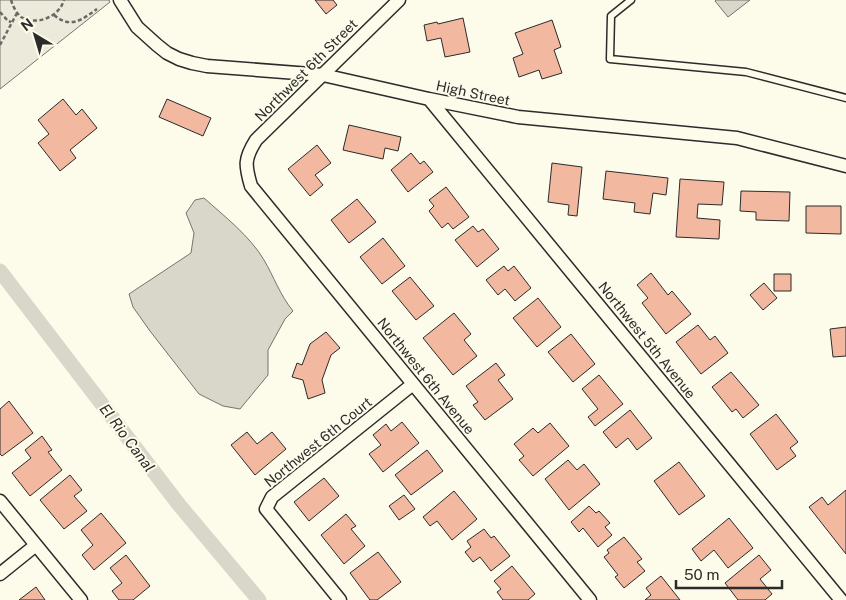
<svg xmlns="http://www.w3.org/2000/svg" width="846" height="600" viewBox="0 0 846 600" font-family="'Public Sans',sans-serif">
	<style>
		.green { fill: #ecebdb; stroke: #74746e }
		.water { fill: #d8d7c9; stroke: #74746e }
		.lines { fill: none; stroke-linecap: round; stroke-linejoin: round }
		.canal { stroke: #d8d7c9; stroke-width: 15 }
		.building { fill: #f2b8a0; stroke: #2b2b2b }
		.service-casing { stroke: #2b2b2b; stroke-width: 9 }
		.minor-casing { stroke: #2b2b2b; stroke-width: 15 }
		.path { stroke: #6a6964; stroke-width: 2.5; stroke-dasharray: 4 2.5; stroke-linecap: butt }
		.service { stroke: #fdfbea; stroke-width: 6 }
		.minor { stroke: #fdfbea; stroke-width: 12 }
		.labels { text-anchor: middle; stroke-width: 4; stroke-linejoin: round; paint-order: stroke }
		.street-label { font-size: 14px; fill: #2b2b2b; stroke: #fdfbea }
		.water-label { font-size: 15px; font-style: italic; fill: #2b2b2b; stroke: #fdfbea }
	</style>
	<rect width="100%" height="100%" fill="#fdfbea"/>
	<path class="green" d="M0,0H109L110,2L0,89Z"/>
	<path class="water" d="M716,0H750L728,17L715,1Z
		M204,198C224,216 250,236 264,260C274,277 280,295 293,311L285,319L268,350V375L240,409L223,406L199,394L150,331L133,307L129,294L191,253L194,233L186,213L195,200Z"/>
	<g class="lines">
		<path class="canal" d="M0,271L180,506L259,600"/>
	</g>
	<path class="building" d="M315,0H333L337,5L326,14Z
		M463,18L470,52L445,57L441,38L427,41L424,25L437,22L438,24Z
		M552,20L561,47L554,50L562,73L542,79L539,70L519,77L513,58L523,54L515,33Z
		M63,99L76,115L82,109L97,128L70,150L76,158L60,171L38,143L49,134L38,120Z
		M167,99L211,118L203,136L159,117Z
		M349,125L401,137L398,151L385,148L383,159L343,150Z
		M317,145L331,163L315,175L323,185L310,196L288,169Z
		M411,153L420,164L424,161L433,172L408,192L391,170Z
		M552,163L582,167L577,216L568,215L569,205L548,202Z
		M606,171L668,178L666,195L653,193L650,214L634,212L635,203L603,199Z
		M680,179L724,182L722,205L698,204L697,218L720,220L719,239L676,237Z
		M446,187L469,217L453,229L448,223L442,228L429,211L434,206L429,200Z
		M741,191L790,192L789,221L756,220V212L740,211Z
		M357,199L376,222L349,243L331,220Z
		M806,206H841V234L806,233Z
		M473,226L478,232L483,229L499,249L477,267L455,240Z
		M383,238L405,266L382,284L360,257Z
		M504,266L508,271L514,266L531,288L515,301L505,289L498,295L486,280Z
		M651,273L668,295L672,291L691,314L666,334L642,303L648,298L637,285Z
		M774,274H791V291H774Z
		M410,277L434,306L416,320L392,291Z
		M764,283L777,298L763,310L750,295Z
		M538,298L561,327L537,347L513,318Z
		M454,313L471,334L464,340L477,356L453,375L423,338Z
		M698,325L710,340L715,336L728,353L701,374L676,342Z
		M846,327V356L833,357L830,329Z
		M326,332L340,348L331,355L322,380L325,393L308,399L303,380L292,377L297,363L302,365L310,344Z
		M571,334L595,364L573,382L548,352Z
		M496,363L505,375L498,380L513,399L485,420L473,405L478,402L466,386Z
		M731,372L759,405L743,418L736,409L732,412L712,387Z
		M599,375L623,404L595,426L588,417L598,409L582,389Z
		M9,401L33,433L2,456L0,454V409Z
		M630,410L652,438L637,450L628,438L616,448L603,432Z
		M776,414L798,442L790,448L796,456L777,470L750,434Z
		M402,422L419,443L383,472L369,454L381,445L373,435L386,424L391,431Z
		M550,423L569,446L533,476L519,460L524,456L514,444L533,428L538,433Z
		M247,432L257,444L272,432L286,449L255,475L231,445Z
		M42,436L52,450L48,452L62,470L30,496L12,473L31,458L25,450Z
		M427,450L443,471L411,495L395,475Z
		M568,460L577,470L584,464L600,484L569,510L545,479Z
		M679,462L705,496L679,515L654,481Z
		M70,475L82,490L74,496L87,511L64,529L40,500Z
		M324,478L339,496L309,521L294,502Z
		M846,490V554L809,507L822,497L828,505Z
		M454,491L477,519L452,540L437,521L430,526L423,517Z
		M404,495L415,509L399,520L389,506Z
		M589,506L596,513L599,511L610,523L605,527L612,535L598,547L583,528L579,532L571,522Z
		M101,513L126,543L94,570L82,555L93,545L81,530Z
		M346,514L356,526L351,529L365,546L344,564L321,535Z
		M729,518L753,548L728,568L714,550L701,561L692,549Z
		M484,529L491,538L494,536L510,556L491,571L480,557L473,562L465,552L471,547L467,541Z
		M624,537L642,559L637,562L645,571L624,588L615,577L618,575L604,557L609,553L607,550Z
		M378,552L401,582L377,600H370L350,573Z
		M126,555L150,586L133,600H119L112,591L122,583L110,568Z
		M759,555L771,570L760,579L772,594L765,600H738L725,583Z
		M512,566L535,594L528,600H503L497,592L501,589L494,581Z
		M661,576L680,600H645L651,595L646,588Z
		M36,587L45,600H19Z"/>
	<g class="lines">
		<g class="service-casing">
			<path id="service" d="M631,0L611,16L610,59L746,72L846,98"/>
		</g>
		<g class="minor-casing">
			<path id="minor" d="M120,0L137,27L157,45L167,53L179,59L192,63L207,66L323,75L429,99L518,117L737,138L846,166
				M399,0L256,140C244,159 245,165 251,186L590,600
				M429,99L841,600
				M0,501L81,600
				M0,574L36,545
				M340,600L266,509L272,497L413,384"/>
		</g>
		<path class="path" d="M11,0C13,6 16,13 21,17C37,26 59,17 64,0
			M0,12L8,21L11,22
			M54,15C70,29 82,20 97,9
			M0,45L17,13"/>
		<use href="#service" class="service"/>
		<use href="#minor" class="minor"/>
	</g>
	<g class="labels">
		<g class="street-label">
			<text transform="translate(306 70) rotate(-45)" y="5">Northwest 6th Street</text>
			<text transform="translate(473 93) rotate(12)" y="5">High Street</text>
			<text transform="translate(647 340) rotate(51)" y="5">Northwest 5th Avenue</text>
			<text transform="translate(426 376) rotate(51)" y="5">Northwest 6th Avenue</text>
			<text transform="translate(318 442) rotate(-39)" y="5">Northwest 6th Court</text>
		</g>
		<g class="water-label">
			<text transform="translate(127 438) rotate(53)" y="5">El Rio Canal</text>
		</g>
	</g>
	<g transform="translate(35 35) rotate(322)" stroke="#fdfbea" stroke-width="4" paint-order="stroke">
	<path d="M0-4L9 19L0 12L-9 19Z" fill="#2b2b2b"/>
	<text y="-8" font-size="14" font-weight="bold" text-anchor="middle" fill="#2b2b2b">N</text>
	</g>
	<path d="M676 580v8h106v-8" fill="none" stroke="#2b2b2b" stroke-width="2.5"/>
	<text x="684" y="580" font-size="15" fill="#2b2b2b" stroke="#fdfbea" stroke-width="4" paint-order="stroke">50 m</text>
</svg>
